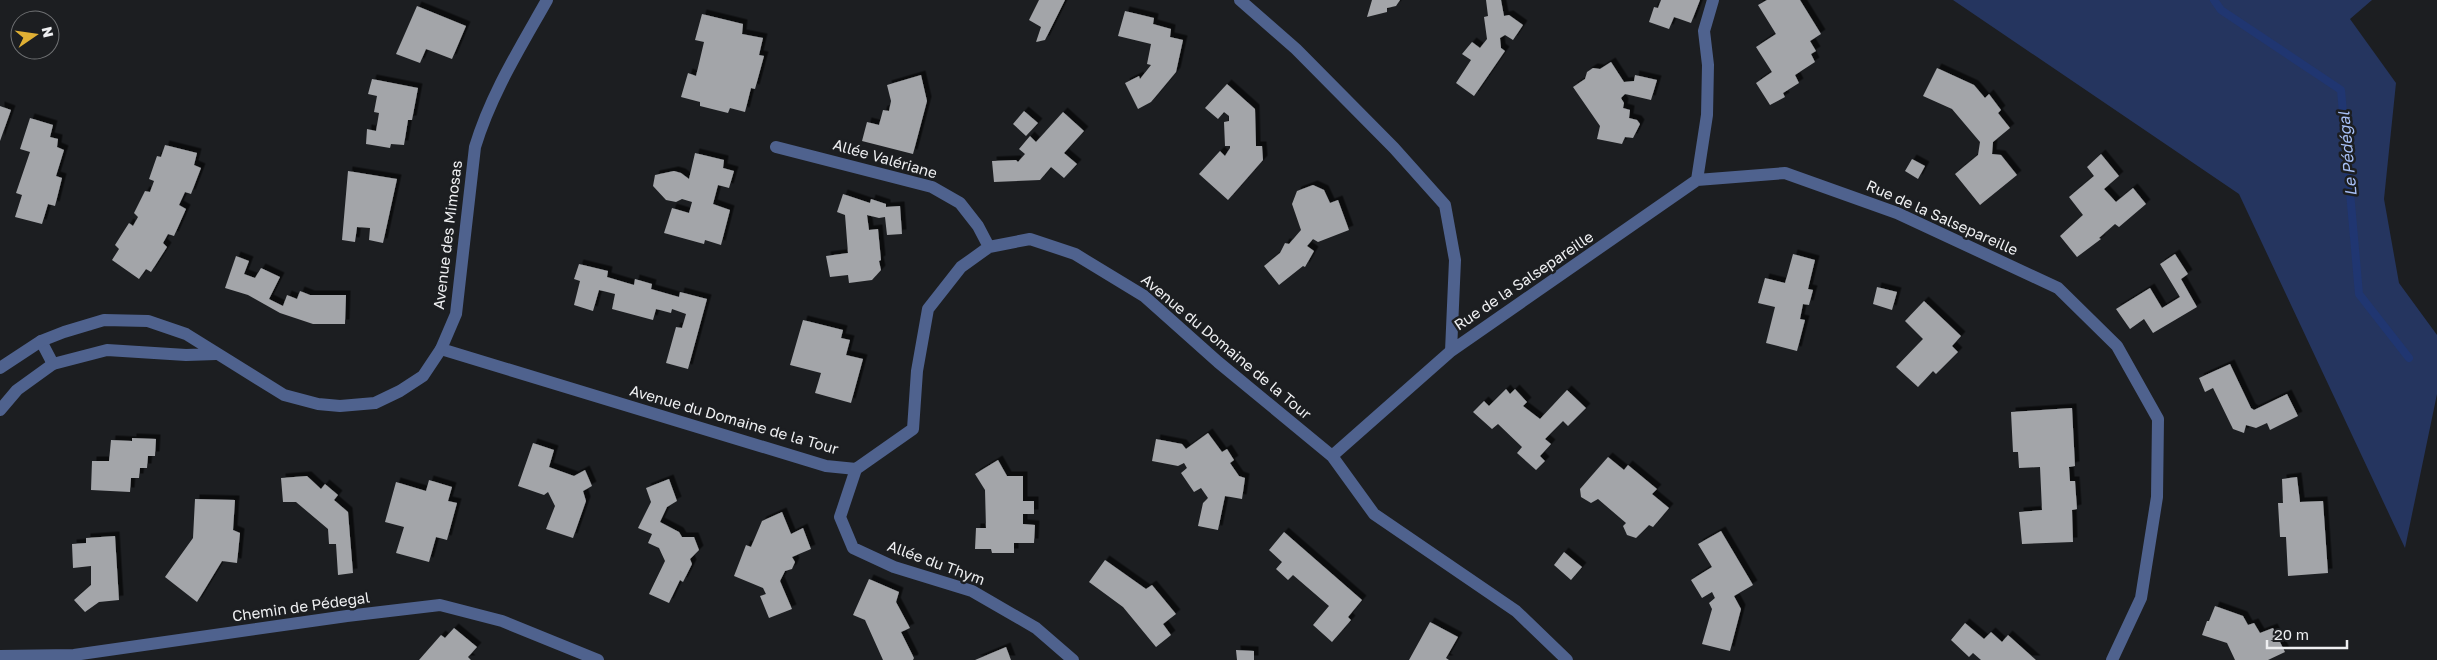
<svg xmlns="http://www.w3.org/2000/svg" width="2437" height="660" viewBox="0 0 2437 660" font-family="'Golos Text',sans-serif">
	<style>
		.green { fill: #25355f }
		.lines { fill: none; stroke-linecap: round; stroke-linejoin: round }
		.stream { stroke: #203671; stroke-width: 8 }
		.building { fill: #a3a5a9; filter: url(#shadow) }
		.minor { stroke: #4f628e; stroke-width: 12 }
		.tertiary { stroke: #4f628e; stroke-width: 12 }
		.labels { text-anchor: middle; stroke-width: 5; stroke-linejoin: round; paint-order: stroke }
		.street-label { font-size: 15px; fill: #eeeff1; stroke: #1c1e21 }
		.water-label { font-size: 16px; font-style: italic; fill: #a7bff5; stroke: #1c1e21 }
	</style>
	<defs>
		<filter id="shadow"><feDropShadow dx="4.5" dy="-4.5" stdDeviation="0" flood-color="#0009"/></filter>
	</defs>
	<rect width="100%" height="100%" fill="#1c1e21"/>
	<path class="green" d="M1953,0H2372L2350,19L2396,83L2384,199L2399,283L2437,335V394L2405,548L2239,194Z"/>
	<g class="lines">
		<path class="stream" d="M2214,0L2221,10L2341,90L2359,294L2409,358"/>
	</g>
	<path class="building" d="M1039,0H1065L1045,40L1036,42L1041,27L1029,20Z
		M1372,0H1400L1396,6L1387,8V12L1367,17Z
		M1486,0H1501L1504,16L1509,15L1523,25L1513,40L1505,35L1500,38L1501,48L1505,51L1474,96L1456,83L1471,60L1462,54L1472,42L1480,48L1487,39L1484,17L1488,16Z
		M1661,0H1700L1691,23L1674,17L1669,29L1649,22L1654,7L1658,8Z
		M1767,0H1800L1821,34L1810,41L1816,51L1811,54L1815,62L1795,75L1799,83L1783,93L1785,97L1770,105L1756,83L1772,72L1756,47L1776,34L1758,5Z
		M417,6L466,26L452,59L426,49L420,63L396,54Z
		M1125,11L1154,18L1153,24L1171,29L1170,37L1183,40L1176,72L1151,102L1138,109L1125,83L1139,76L1140,79L1151,65L1147,64L1151,44L1118,36Z
		M702,14L743,24L742,34L763,38L759,55L764,56L755,89L751,88L745,112L730,108L728,113L700,106V102L681,97L688,73L696,76L704,42L695,40Z
		M1611,62L1624,82L1634,81L1635,75L1657,80L1651,100L1625,94L1621,98L1624,103L1623,108L1630,110L1629,118L1637,120L1640,124L1633,138L1625,137L1622,144L1597,139L1600,126L1573,87L1585,79L1587,72L1593,68L1600,69Z
		M1937,68L1974,85L1985,98L1989,94L2001,110L1998,113L2010,128L1993,142L1992,154L2001,155L2017,175L1980,205L1955,174L1978,155L1980,142L1952,109L1923,96Z
		M921,75L927,101L913,154L862,141L867,122L879,125L883,110L889,111L891,101L887,85Z
		M372,79L418,88L412,120H408L404,145L391,144L390,148L366,144L367,129L376,131L379,113L374,112L377,96L368,94Z
		M1227,84L1255,109L1256,146H1262L1263,160L1228,200L1199,174L1220,151L1225,156L1230,148V146H1225L1224,122L1229,121V116L1224,112L1218,119L1205,108Z
		M0,106L11,110L0,141Z
		M1024,111L1038,123L1026,136L1013,124Z
		M1063,112L1084,131L1064,153L1077,164L1064,178L1051,167L1040,180L994,182L992,161L1016,160L1018,162L1025,154L1019,149L1030,136L1036,142Z
		M30,118L53,125L50,137L58,139L57,147L64,150L56,176L62,178L55,206L48,204L42,224L15,217L22,195L16,193L30,152L20,149Z
		M165,145L197,153L194,165L201,168L191,194L185,192L179,205L186,209L174,236L168,234L163,243L167,247L151,272L146,269L139,279L112,260L119,249L115,245L129,223L133,226L138,217L134,213L145,191L150,192L154,181L149,179L157,156L161,157Z
		M695,153L724,160L723,168L734,171L729,188L718,185L713,204L730,210L721,245L705,240L704,244L664,233L672,208L689,213L692,202L682,199L676,202L666,200L653,186L655,175L674,171L681,173L689,179Z
		M2101,154L2119,176L2104,189L2116,202L2133,188L2146,204L2119,227L2115,224L2099,238L2101,239L2077,257L2060,236L2083,215L2069,197L2094,176L2087,167Z
		M1912,159L1925,166L1918,179L1905,171Z
		M348,171L397,179L383,243L369,240L370,228L357,227L355,242L342,240Z
		M1313,185L1324,190L1330,203L1338,200L1349,230L1318,242L1313,239L1307,246L1314,251L1305,267L1303,266L1279,285L1264,266L1280,253L1285,243L1289,244L1301,230L1292,204L1297,191Z
		M843,194L870,203L871,199L886,204V207L900,206L902,234L887,235L885,217L879,218L867,215L869,230L878,229L881,260L879,261L881,270L872,280L849,283L848,275L830,277L826,256L848,253L845,215L837,212Z
		M1793,254L1815,260L1808,289L1813,290L1809,305L1803,304L1800,319L1805,320L1797,351L1766,343L1775,307L1758,303L1765,278L1785,283Z
		M2175,254L2188,274L2181,279L2197,307L2153,333L2144,319L2130,329L2116,309L2150,288L2162,308L2180,297L2160,264Z
		M236,256L249,261L244,274L255,278L261,268L280,277L269,299L283,306L287,295L297,299L300,291L310,295H346L345,324H313L280,313L248,295L225,288Z
		M579,264L608,271L607,277L634,285L635,279L652,284L651,289L679,297L680,292L707,299L688,369L666,363L676,327L682,328L686,314L672,309L671,313L656,309L653,320L612,309L615,294L599,290L593,311L574,305L580,281L574,279Z
		M1877,287L1897,292L1892,310L1873,304Z
		M1924,301L1961,336L1952,346L1958,352L1936,374L1933,371L1918,387L1896,367L1923,339L1905,321Z
		M803,320L843,330L841,338L850,340L846,355L863,359L851,403L815,393L821,373L790,365Z
		M2230,364L2251,408L2254,410L2287,394L2298,416L2270,430L2267,423L2256,428L2246,425L2244,433L2233,429L2213,388L2205,392L2199,378Z
		M1506,389L1510,394L1515,389L1527,402L1523,406L1540,419L1567,390L1586,408L1568,426L1563,421L1545,439L1551,444L1540,456L1545,461L1536,470L1517,453L1522,447L1498,424L1492,429L1473,412L1484,401L1489,406Z
		M2072,408L2075,466L2069,467L2070,481H2075L2077,509L2072,510L2073,542L2022,544L2019,512L2042,510L2040,467L2019,468L2018,452H2013L2011,412Z
		M1208,433L1222,452L1227,449L1234,460L1230,463L1239,476L1245,478L1242,499L1225,496L1218,530L1198,526L1203,503L1208,498L1201,488L1194,492L1181,473L1187,468L1184,463L1178,466L1152,461L1156,439L1182,444L1186,449Z
		M132,438L156,439L155,456H148L147,468H140L139,478H131L130,492L91,490L92,461H109L111,440L132,441Z
		M533,443L554,450L549,467L574,476L585,470L592,486L583,491L586,501L573,538L546,529L555,506L548,492L544,495L518,486Z
		M1608,457L1624,470L1628,465L1657,489L1652,494L1669,508L1653,527L1649,525L1636,538L1627,535L1623,526L1626,523L1598,499L1591,503L1581,497L1580,489Z
		M998,460L1007,476H1023V501H1034V514H1023V524L1035,525L1034,543H1014V553H992L991,549H975L976,528H986L985,490L975,474Z
		M307,476L321,489L325,484L338,495L334,500L348,512L353,573L338,575L336,544H329L328,529L296,502H283L281,478Z
		M2297,477L2300,502L2323,501L2328,573L2288,576L2286,537H2280L2278,503H2283L2282,479Z
		M669,479L677,501L667,507L660,522L679,532L682,537H694L699,550L690,559L692,564L683,582L680,580L669,603L649,594L665,561L659,548L648,543L652,534L638,528L651,502L646,488Z
		M429,480L452,487L448,501L457,503L447,540L436,537L429,562L396,553L404,527L385,522L396,482L426,491Z
		M195,499L235,500L233,530L240,533L237,563L222,561L197,602L165,577L193,538Z
		M782,512L791,534L803,528L811,549L792,557L795,562L792,569L785,571L780,581L792,609L769,618L760,596L766,594L763,588L734,576L746,545L751,547L762,521Z
		M1721,531L1753,585L1734,596L1741,609L1730,651L1702,644L1712,609L1709,603L1715,598L1712,592L1702,598L1691,580L1712,567L1698,544Z
		M1284,532L1362,600L1348,617L1351,620L1332,642L1313,625L1329,606L1293,575L1288,580L1276,569L1282,562L1269,550Z
		M115,536L119,600L99,602L85,612L74,600L91,585V566L73,568L72,544L86,543V538Z
		M1564,552L1582,567L1571,580L1554,565Z
		M1105,560L1146,589L1152,585L1176,614L1163,624L1171,635L1156,647L1123,607L1089,582Z
		M869,579L899,592L896,602L910,628L901,632L914,658L913,660H883L865,620L853,615Z
		M2215,606L2243,616L2248,625L2254,623L2260,633L2273,628L2285,652L2268,660H2235L2227,643L2202,635L2207,621H2209Z
		M1430,622L1458,637L1446,658L1449,660H1409Z
		M1965,623L1984,639L1991,632L2002,642L2008,635L2036,660H1981L1973,653L1969,657L1951,640Z
		M454,628L477,647L468,657L471,660H419L441,635L445,638Z
		M1006,647L1011,660H975Z
		M1236,650L1254,651V660H1237Z"/>
	<g class="lines">
		<path class="minor" d="M1240,0L1296,49L1394,148L1445,205L1455,260L1451,351
			M776,147L932,187L960,203L978,226L989,247
			M1697,180L1707,115L1708,65L1704,31L1713,0
			M41,341L53,364
			M441,349L826,466L856,469L913,429L917,371L928,309L961,267L989,247L1030,239L1075,254L1144,296L1218,362L1332,456L1374,514L1516,611L1567,660
			M1332,456L1451,351L1697,180L1785,173L1897,213L2058,288L2117,346L2158,419L2157,497L2141,598L2112,660
			M856,469L840,517L853,548L894,567L972,591L1036,628L1073,660
			M0,656L74,655L347,616L440,605L502,621L598,660"/>
		<path class="tertiary" d="M0,368L41,341L64,332L104,320L148,321L186,334L284,395L318,404L340,406L375,403L400,391L423,376L441,349L456,314L475,147C491,94 520,48 547,0
			M0,410L17,390L53,364L107,350L186,355L216,354"/>
	</g>
	<g class="labels">
		<g class="street-label">
			<text transform="translate(885 159) rotate(16)" y="5">Allée Valériane</text>
			<text transform="translate(1942 218) rotate(24)" y="5">Rue de la Salsepareille</text>
			<text transform="translate(448 235) rotate(-83)" y="5">Avenue des Mimosas</text>
			<text transform="translate(1524 281) rotate(-34)" y="5">Rue de la Salsepareille</text>
			<text transform="translate(1226 347) rotate(40)" y="5">Avenue du Domaine de la Tour</text>
			<text transform="translate(734 420) rotate(16)" y="5">Avenue du Domaine de la Tour</text>
			<text transform="translate(936 563) rotate(20)" y="5">Allée du Thym</text>
			<text transform="translate(301 607) rotate(-8)" y="5">Chemin de Pédegal</text>
		</g>
		<g class="water-label">
			<text transform="translate(2347 154) rotate(-95)" y="6">Le Pédégal</text>
		</g>
	</g>
	<g transform="translate(35 35) rotate(77)"><circle r="24" fill="#1c1e21" stroke="#707274"/>
	<path d="M0-4L9 19L0 12L-9 19Z" fill="#e0b034"/>
	<text y="-8" font-size="14" font-weight="bold" text-anchor="middle" fill="#eeeff1">N</text>
	</g>
	<path d="M2267 640v8h80v-8" fill="none" stroke="#eeeff1" stroke-width="2.5"/>
	<text x="2274" y="640" font-size="15" fill="#eeeff1" stroke="#1c1e21" stroke-width="4" paint-order="stroke">20 m</text>
</svg>
